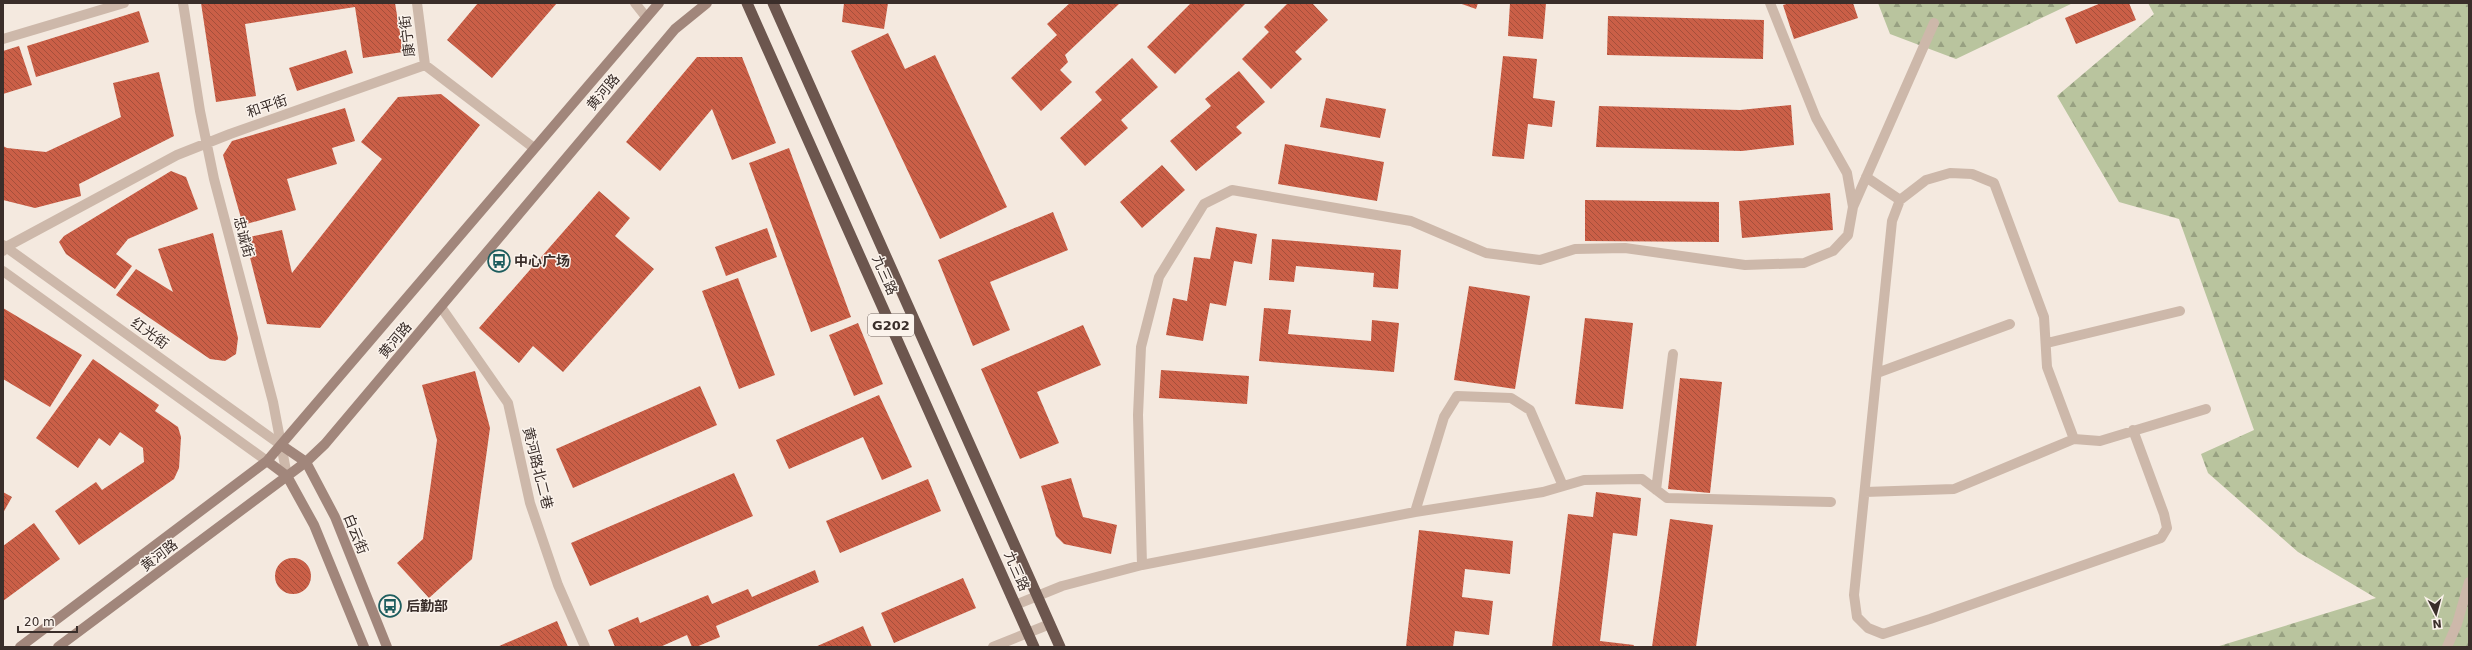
<svg xmlns="http://www.w3.org/2000/svg" width="2472" height="650" viewBox="0 0 2472 650" font-family="'DejaVu Sans','Noto Sans SC',sans-serif">
	<style>
		.forest { fill: url(#forest-firs) }
		.building { fill: url(#building-back-hatch) }
		.lines { fill: none; stroke-linecap: round; stroke-linejoin: round }
		.minor { stroke: #cdb8aa; stroke-width: 10 }
		.tertiary { stroke: #cdb8aa; stroke-width: 10 }
		.secondary { stroke: #a1867b; stroke-width: 10 }
		.trunk { stroke: #6c564e; stroke-width: 11 }
		.labels { text-anchor: middle; stroke-width: 3; stroke-linejoin: round; paint-order: stroke }
		.shield { fill: #fbf3ec; stroke: #746964; stroke-width: 1 }
		.shield-label { font-size: 13px; font-weight: bold; fill: #3a2e2a }
		.street-label { font-size: 14px; fill: #3a2e2a; stroke: #fbf3ec }
		.poi-label { font-size: 14px; font-weight: bold; fill: #3a2e2a; stroke: #fbf3ec; text-anchor: start }
	</style>
	<defs>
		<pattern id="forest-firs" width="22" height="20" patternUnits="userSpaceOnUse"><rect width="22" height="20" fill="#b9c49e"/><path d="M5 1l3.5 6h-7zM16 11l3.5 6h-7z" fill="#97a081"/></pattern>
		<pattern id="building-back-hatch" width="6" height="6" patternUnits="userSpaceOnUse"><rect width="6" height="6" fill="#ca5f47"/><path d="M-1 5l2 2M0 0l6 6M5-1l2 2" fill="none" stroke="#a54f3b"/></pattern>
	</defs>
	<rect width="100%" height="100%" fill="#f4e9df"/>
	<path class="forest" d="M1878,3H2073L1956,59L1890,34Z
		M2148,3H2469V647H2216L2376,598L2298,552L2208,473L2201,454L2254,430L2179,219L2119,202L2057,96L2154,14Z"/>
	<path class="building" d="M201,3H395L403,52L363,58L355,7L245,24L256,96L216,102Z
		M478,3H557L492,78L447,40Z
		M844,3H888L884,29L842,22Z
		M1070,3H1120L1065,55L1068,62L1060,70L1072,82L1041,111L1011,78L1057,35L1047,24Z
		M1191,3H1246L1175,74L1147,47Z
		M1288,3H1312L1328,20L1295,52L1302,59L1271,89L1242,59L1269,32L1264,27Z
		M1459,3H1478L1476,9Z
		M1510,3H1546L1543,39L1508,36Z
		M1790,3H1853L1858,18L1794,39L1783,5Z
		M2101,3H2129L2136,20L2076,44L2065,18Z
		M139,11L149,42L36,77L27,46Z
		M1608,16L1764,20L1763,59L1607,55Z
		M888,33L905,69L935,55L1007,207L940,239L851,51Z
		M19,46L32,85L3,94V51Z
		M346,50L353,73L297,91L289,68Z
		M1503,56L1537,59L1533,98L1555,101L1552,127L1528,124L1524,159L1492,156Z
		M697,57H742L776,143L732,160L712,109L660,171L626,142Z
		M1132,58L1158,87L1121,120L1128,128L1085,166L1060,138L1102,100L1095,92Z
		M1239,71L1265,102L1236,127L1242,133L1196,171L1170,141L1211,106L1205,99Z
		M159,72L174,136L79,184L81,196L35,208L3,200V146L7,148L46,152L121,117L113,83Z
		M441,94L480,125L320,328L267,324L245,238L282,230L292,273L382,159L361,142L398,97Z
		M1326,98L1386,109L1380,138L1320,127Z
		M1791,105L1794,145L1742,151L1596,147L1599,106L1740,110Z
		M345,108L355,141L332,148L337,164L287,179L296,210L243,225L223,155L232,141Z
		M1285,144L1384,162L1377,201L1278,184Z
		M789,148L851,317L811,332L749,163Z
		M1162,165L1185,190L1142,228L1120,202Z
		M171,171L186,177L198,209L128,239L116,254L132,266L115,289L66,254L59,242L64,236Z
		M599,191L630,218L615,236L654,269L563,372L533,346L519,363L479,328Z
		M1830,193L1833,230L1742,238L1739,201Z
		M1585,200L1719,202V242L1585,241Z
		M1053,212L1068,250L990,282L1010,330L973,346L938,260Z
		M1216,227L1257,234L1252,264L1234,261L1226,306L1210,303L1203,341L1166,335L1173,298L1187,301L1194,257L1210,259Z
		M767,228L777,257L726,276L715,247Z
		M213,233L238,338L236,354L225,361L210,359L116,295L136,269L173,292L158,249Z
		M1272,239L1401,250L1398,289L1373,287L1374,273L1296,266L1294,282L1269,280Z
		M738,278L775,375L739,389L702,291Z
		M1469,286L1530,296L1515,389L1454,380Z
		M3,308L82,355L50,407L3,379Z
		M1264,308L1291,310L1288,334L1371,341L1372,320L1399,323L1394,372L1259,361Z
		M1585,318L1633,323L1623,409L1575,404Z
		M858,323L883,384L854,396L829,335Z
		M1083,325L1101,365L1037,392L1059,443L1020,459L981,369Z
		M93,359L159,405L155,411L178,427L181,437L179,468L174,479L79,545L55,511L96,482L102,490L144,462L143,448L120,432L110,446L99,438L78,468L36,438Z
		M1161,370L1249,376L1247,404L1159,398Z
		M475,371L490,428L472,559L429,598L397,563L423,539L437,440L422,385Z
		M1680,378L1722,382L1710,493L1668,489Z
		M700,386L717,425L573,488L556,449Z
		M879,395L912,467L882,480L863,437L789,469L776,440Z
		M734,473L753,516L590,586L571,543Z
		M1071,478L1083,517L1117,525L1111,554L1064,544L1056,536L1041,486Z
		M928,479L941,511L840,553L826,521Z
		M3,492L12,497L3,513Z
		M1596,492L1641,498L1637,536L1613,533L1600,641L1634,645L1633,647H1552L1568,514L1593,517Z
		M1670,519L1713,525L1696,647H1652Z
		M34,523L60,559L3,601V546Z
		M1419,530L1513,541L1510,574L1465,569L1462,597L1493,601L1489,635L1455,631L1453,647H1406Z
		M275 576a18 18 0 1 1 36 0a18 18 0 1 1-36 0Z
		M815,570L819,582L716,626L720,637L696,647H692L687,635L660,647H615L608,630L638,617L640,623L708,595L712,604L748,589L752,597Z
		M963,578L976,608L894,643L881,613Z
		M557,621L568,647H497Z
		M863,626L872,647H815Z"/>
	<g class="lines">
		<path class="minor" d="M183,3L200,111L214,179L273,402L287,476
			M417,3L425,65
			M635,3L646,17
			M3,39L124,3
			M1866,177L1900,200
			M1853,207L1934,23
			M3,251L6,247L177,155L230,134L425,65L534,148
			M441,307L508,403L530,503L558,585L585,647
			M2047,343L2180,311
			M1877,373L2010,324
			M2074,439L2047,367L2044,317L1994,183L1972,174L1950,173L1926,180L1900,200L1892,221L1854,595L1857,617L1868,628L1883,634L1930,619L2161,538L2167,528L2164,514L2133,430
			M1656,490L1673,354
			M1865,492L1954,489L2074,439L2100,441L2206,409
			M1415,512L1444,417L1457,396L1511,398L1530,410L1563,486
			M1142,565L1415,512L1543,492L1584,480L1642,479L1667,498L1831,502
			M1015,605L1062,586L1142,565L1138,415L1141,347L1159,277L1204,204L1232,190L1411,221L1486,253L1540,260L1575,249L1625,248L1745,265L1804,263L1833,251L1848,235L1853,207L1847,173L1816,118L1770,3
			M993,647L1050,624
			M2447,647L2457,624L2469,582"/>
		<path class="tertiary" d="M3,245L281,445
			M3,271L267,461"/>
		<path class="secondary" d="M281,445L306,462L335,517L387,647
			M267,461L287,476L314,525L364,647
			M20,647L267,461L659,3
			M58,647L306,462L325,444L675,29L707,3"/>
		<path class="trunk" d="M747,3L1034,647
			M773,3L1060,647"/>
	</g>
	<defs>
		<g id="bus-ring" transform="scale(1.15)"><circle r="9.5" fill="#fbf3ec" stroke="#1d5d5e" stroke-width="1.5"/><path d="M-5-6H5V4H4V6H2V4H-2V6H-4V4H-5ZM-3.5-4V0h7V-4ZM-3.5 1.2v1.5H-2V1.2ZM2 1.2v1.5H3.5V1.2Z" fill="#1d5d5e"/></g>
	</defs>
	<g fill-rule="evenodd">
		<use href="#bus-ring" x="499" y="261"/>
		<use href="#bus-ring" x="390" y="606"/>
	</g>
	<g class="labels">
		<rect class="shield" x="868" y="314" width="46" height="22" rx="3"/>
		<g class="shield-label">
			<text x="891" y="330">G202</text>
		</g>
		<g class="street-label">
			<text transform="translate(407 36) rotate(-97)" y="5">康宁街</text>
			<text transform="translate(603 92) rotate(-50)" y="5">黄河路</text>
			<text transform="translate(267 106) rotate(-19)" y="5">和平街</text>
			<text transform="translate(244 237) rotate(75)" y="5">忠诚街</text>
			<text transform="translate(885 275) rotate(66)" y="5">九三路</text>
			<text transform="translate(150 333) rotate(36)" y="5">红光街</text>
			<text transform="translate(395 340) rotate(-50)" y="5">黄河路</text>
			<text transform="translate(538 468) rotate(76)" y="5">黄河路北二巷</text>
			<text transform="translate(356 534) rotate(68)" y="5">白云街</text>
			<text transform="translate(159 555) rotate(-37)" y="5">黄河路</text>
			<text transform="translate(1017 571) rotate(66)" y="5">九三路</text>
		</g>
		<g class="poi-label">
			<text x="514" y="266">中心广场</text>
			<text x="406" y="611">后勤部</text>
		</g>
	</g>
	<rect width="2472" height="650" fill="none" stroke="#3a2e2a" stroke-width="8"/>
	<g transform="translate(2436 614) rotate(174)" stroke="#fbf3ec" stroke-width="3" paint-order="stroke">
	<path d="M0-3L7 15L0 10L-7 15Z" fill="#3a2e2a"/>
	<text y="-6" font-size="11" font-weight="bold" text-anchor="middle" fill="#3a2e2a">N</text>
	</g>
	<path d="M18 626v6h59v-6" fill="none" stroke="#3a2e2a" stroke-width="2"/>
	<text x="24" y="626" font-size="12" fill="#3a2e2a" stroke="#fbf3ec" stroke-width="3" paint-order="stroke">20 m</text>
</svg>
